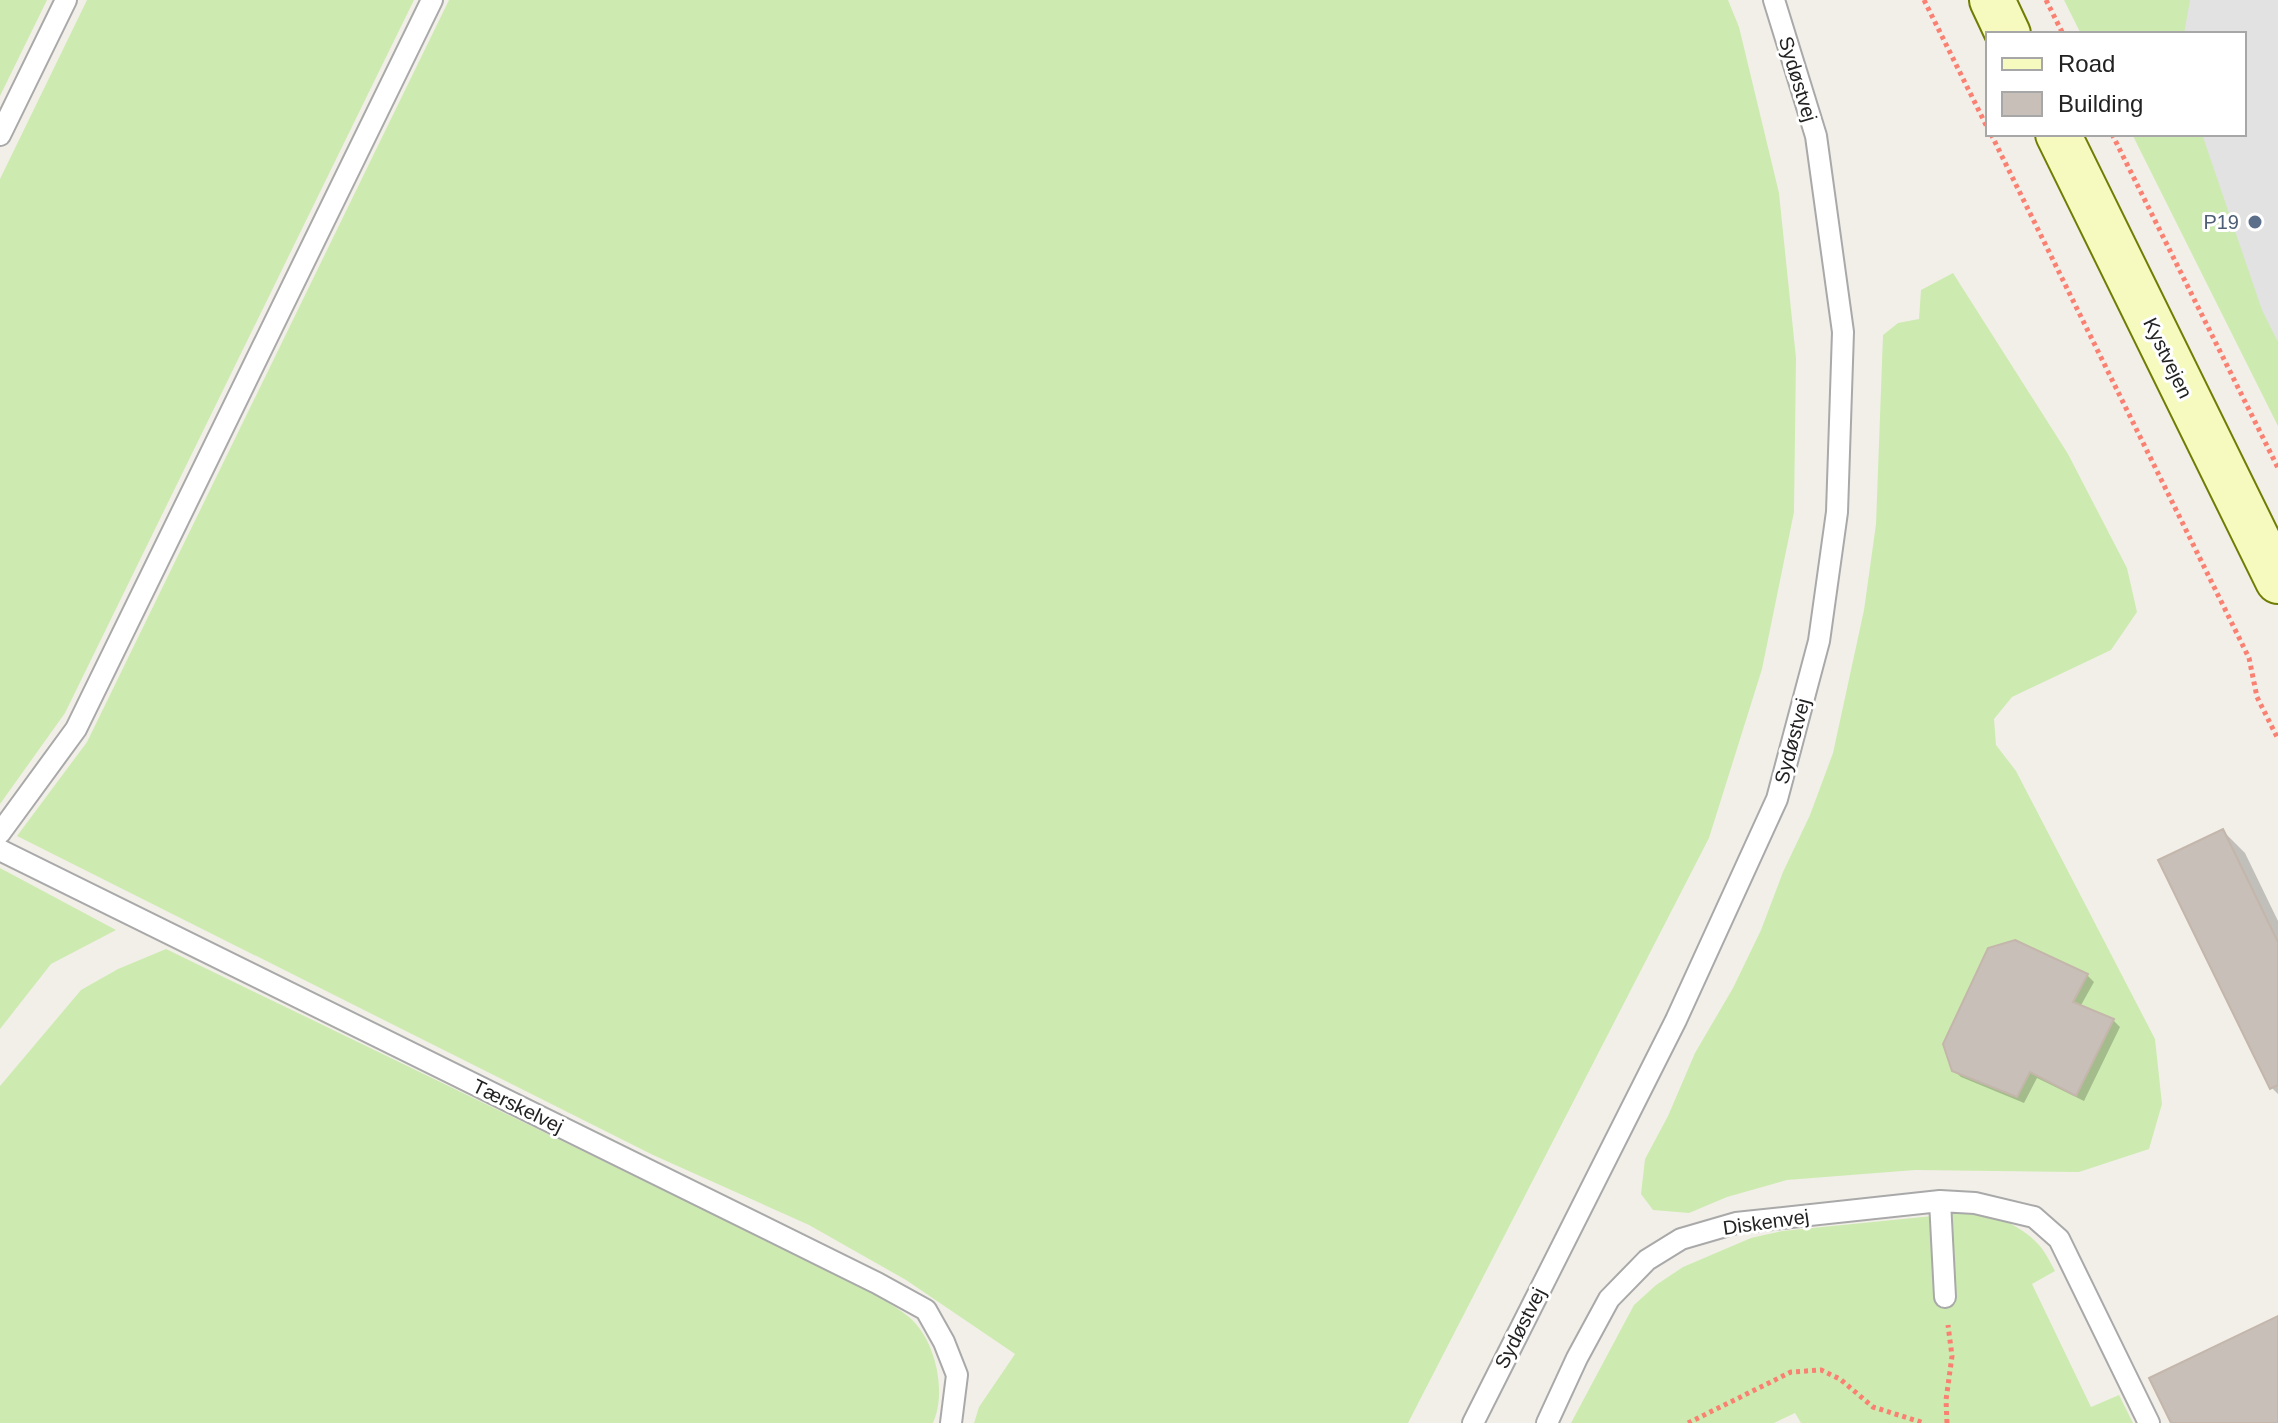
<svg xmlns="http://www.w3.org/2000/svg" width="2278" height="1423" viewBox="0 0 2278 1423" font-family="Helvetica,sans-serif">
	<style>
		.grass { fill: #cdebb0 }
		.parking { fill: #e2e2e2 }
		.shadow { fill: #0003 }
		.building { fill: #c7bfb8; stroke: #c4b6ab; stroke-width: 2 }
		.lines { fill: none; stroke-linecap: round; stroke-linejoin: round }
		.lane-casing { stroke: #a9a9a9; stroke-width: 24 }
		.secondary-casing { stroke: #707d05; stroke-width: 48 }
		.path { stroke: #fa8072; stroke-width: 5; stroke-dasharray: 4 4; stroke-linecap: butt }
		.lane { stroke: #fff; stroke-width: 20 }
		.secondary { stroke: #f7fabf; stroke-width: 44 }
		.service-dot { fill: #5c6f8a; stroke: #fff; stroke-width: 3 }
		.labels { text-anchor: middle; stroke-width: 6; stroke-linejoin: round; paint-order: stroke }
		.street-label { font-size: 20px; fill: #222; stroke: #fff }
		.service-label { font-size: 20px; fill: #4e5e75; stroke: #fff; text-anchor: end }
	</style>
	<rect width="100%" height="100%" fill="#f2efe9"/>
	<path class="grass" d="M0,0H47L0,96Z
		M87,0H414L65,713L0,804V179Z
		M449,0H1728L1739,27L1779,193L1796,358L1794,512L1762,669L1709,838L1408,1423H974L979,1407L1015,1354L906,1280L809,1225L653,1155L17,836L87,742Z
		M2064,0H2278V426L2132,134H2244V34H2081Z
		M1953,273L2068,454L2127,568L2137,612L2111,650L2012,697L1994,719L1996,745L2016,771L2155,1039L2162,1104L2149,1149L2079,1172L1915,1170L1787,1180L1727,1197L1689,1213L1653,1210L1641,1194L1645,1159L1668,1116L1695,1053L1733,988L1761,930L1783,872L1810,815L1833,753L1864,610L1876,524L1883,335L1898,323L1919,319L1921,290Z
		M0,868L116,930L51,964L0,1029Z
		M166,949L855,1283C873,1294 893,1304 909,1317C936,1340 947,1392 933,1423H0V1086L81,990L118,969Z
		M1963,1213C1989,1212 2020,1224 2038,1244C2045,1251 2050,1262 2055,1271L2032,1284L2091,1407L2119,1395L2133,1423H1801L1795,1413L1774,1423H1571L1634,1305L1656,1285L1683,1267L1751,1238L1782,1231Z"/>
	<path class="parking" d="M2190,0H2278V342L2262,310L2202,134H2244V34H2184Z"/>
	<path class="shadow" d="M2223,831L2245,853L2278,921V1094L2272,1088Z
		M2087,975L2094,982L2080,1007L2113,1020L2120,1027L2084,1101L2037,1078L2024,1103L1961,1077L1953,1070Z"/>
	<path class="building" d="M2223,829L2278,942V1085L2270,1089L2158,860Z
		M2015,940L2088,974L2073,1002L2114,1019L2076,1096L2030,1072L2017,1097L1952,1071L1943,1044L1988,948Z
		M2278,1316V1423H2171L2149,1378Z"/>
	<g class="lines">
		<g class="lane-casing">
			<path id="lane" d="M0,135L66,0
				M0,833L76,729L432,0
				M0,850L877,1283L926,1310L944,1342L957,1375L951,1423
				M1940,1201L1975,1203L2034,1217L2059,1239L2149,1423
				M1473,1423L1676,1020L1777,799L1819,641L1837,512L1843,332L1816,136L1774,0
				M1547,1423L1577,1358L1609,1299L1647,1260L1681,1239L1736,1223L1940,1201L1945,1297"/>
		</g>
		<g class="secondary-casing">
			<path id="secondary" d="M1992,0L2008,34
				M2058,134L2278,581"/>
		</g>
		<path class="path" d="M1924,0L1988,129
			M2046,0L2063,34
			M1991,134L2249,658L2257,697L2278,739
			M2112,134L2278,468
			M1688,1423L1791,1372L1821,1370L1840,1379L1873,1407L1924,1423
			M1947,1423L1946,1400L1952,1356L1948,1325"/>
		<use href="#lane" class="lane"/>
		<use href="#secondary" class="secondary"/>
	</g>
	<circle class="service-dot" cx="2255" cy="222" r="8"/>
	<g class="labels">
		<g class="street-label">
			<text transform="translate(1798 79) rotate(73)" y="7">Sydøstvej</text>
			<text transform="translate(2168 358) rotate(64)" y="7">Kystvejen</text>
			<text transform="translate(1792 741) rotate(-75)" y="7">Sydøstvej</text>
			<text transform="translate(518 1106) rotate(26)" y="7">Tærskelvej</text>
			<text transform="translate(1766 1222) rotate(-8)" y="7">Diskenvej</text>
			<text transform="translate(1520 1328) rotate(-63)" y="7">Sydøstvej</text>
		</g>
		<g class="service-label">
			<text x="2239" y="229">P19</text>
		</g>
	</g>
	<rect x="1986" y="32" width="260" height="104" fill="#ffffff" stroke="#a7a7a7" stroke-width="2"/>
	<rect x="2002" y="58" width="40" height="12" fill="#f7fabf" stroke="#a7a7a7" stroke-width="2"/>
	<text x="2058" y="72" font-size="24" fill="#222222">Road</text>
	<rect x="2002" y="92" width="40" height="24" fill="#c7bfb8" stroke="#a7a7a7" stroke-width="2"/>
	<text x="2058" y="112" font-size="24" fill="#222222">Building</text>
</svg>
